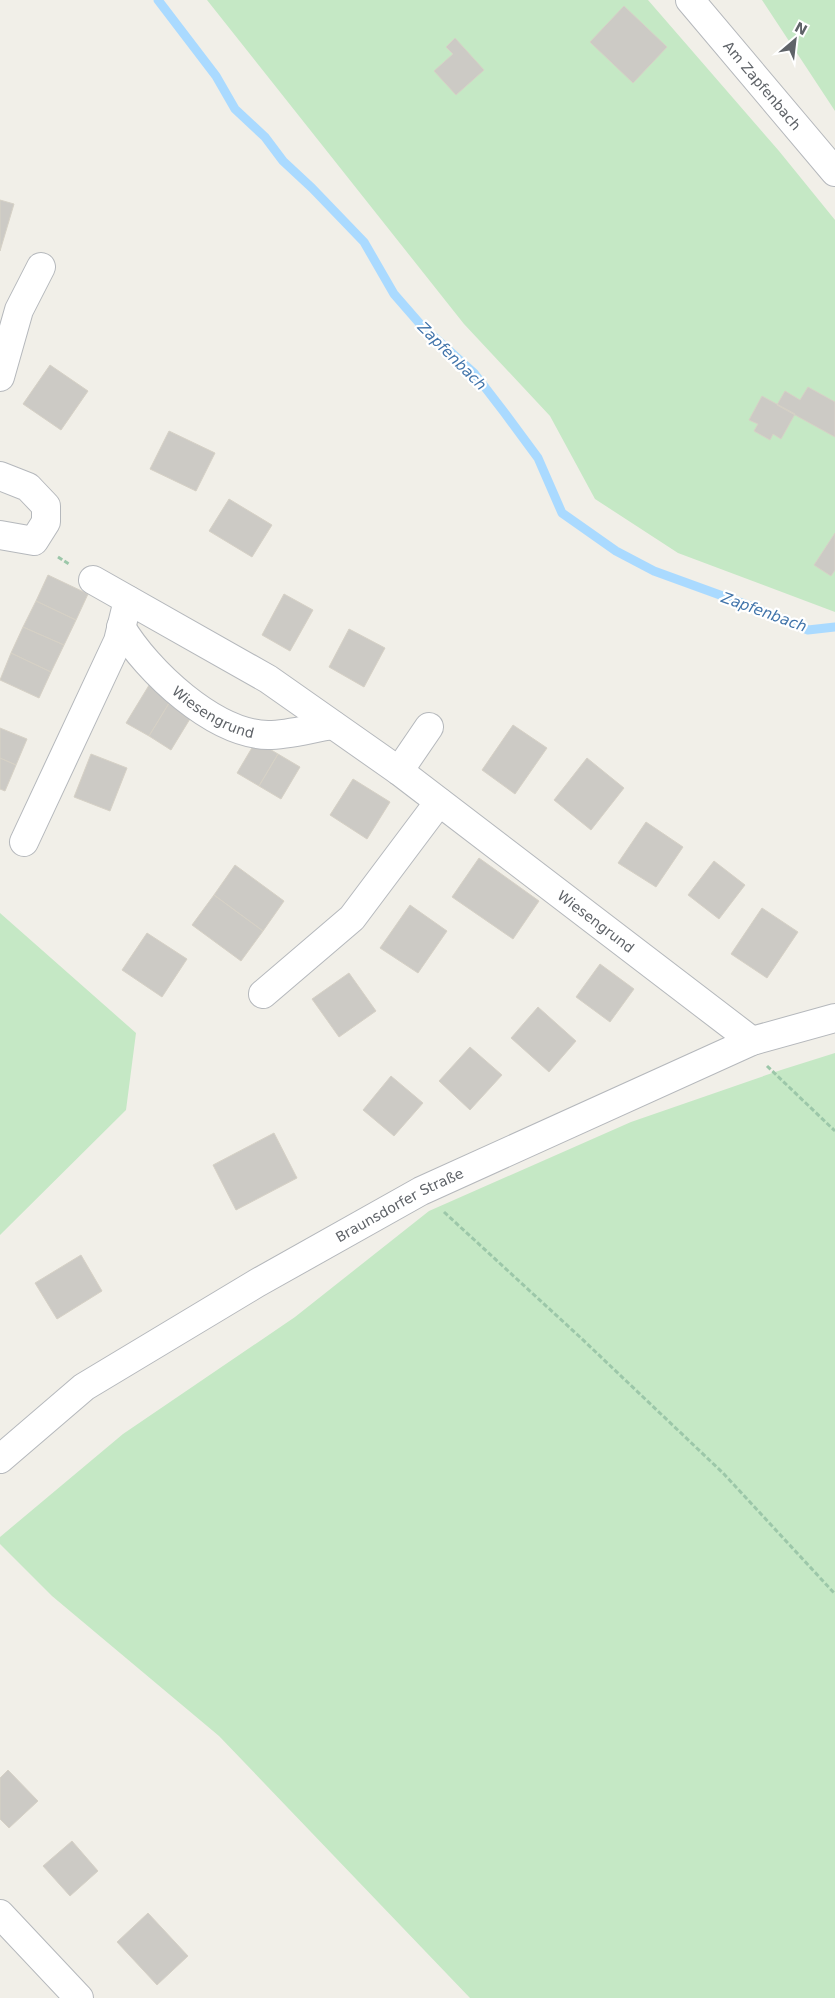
<svg xmlns="http://www.w3.org/2000/svg" width="835" height="1998" viewBox="0 0 835 1998" font-family="'DejaVu Sans',sans-serif">
	<style>
		.green { fill: #c5e8c5 }
		.lines { fill: none; stroke-linecap: round; stroke-linejoin: round }
		.stream { stroke: #aadaff; stroke-width: 9 }
		.building { fill: #cccac5; stroke: #d6d1c6 }
		.minor-casing { stroke: #b5b8bc; stroke-width: 30 }
		.tertiary-casing { stroke: #b5b8bc; stroke-width: 30 }
		.path { stroke: #9cc7a9; stroke-width: 3; stroke-dasharray: 5 2.5; stroke-linecap: butt }
		.minor { stroke: #fff; stroke-width: 28 }
		.tertiary { stroke: #fff; stroke-width: 28 }
		.labels { text-anchor: middle; stroke-width: 4.5; stroke-linejoin: round; paint-order: stroke }
		.street-label { font-size: 14px; fill: #5f6368; stroke: #fff }
		.water-label { font-size: 15px; font-style: italic; fill: #4174aa; stroke: #fff }
	</style>
	<rect width="100%" height="100%" fill="#f1efe8"/>
	<path class="green" d="M207,0H648L779,151L835,220V612L678,553L595,499L550,416L464,324Z
		M762,0H835V111Z
		M0,913L136,1033L126,1110L0,1235Z
		M835,1053V1998H470L219,1736L52,1596L0,1544V1537L123,1434L295,1317L429,1211L631,1122L781,1070Z"/>
	<g class="lines">
		<path class="stream" d="M158,0L216,76L235,109L265,137L283,161L312,188L364,242L394,294L421,325L474,373L504,412L538,458L562,513L616,551L654,571L753,607L808,630L835,627"/>
	</g>
	<path class="building" d="M624,6L667,47L633,83L590,42Z
		M455,38L484,70L456,95L434,71L453,54L446,47Z
		M0,200L14,204L0,251Z
		M50,365L88,391L61,430L23,404Z
		M808,387L835,402V437L777,405L785,391L800,400Z
		M762,396L795,414L781,439L773,434L770,440L754,431L758,424L749,420Z
		M169,431L215,453L196,491L150,469Z
		M229,499L272,525L252,557L209,531Z
		M835,533V570L831,576L814,565Z
		M48,575L88,594L76,620L36,601Z
		M284,594L313,610L290,651L262,635Z
		M36,601L76,620L64,645L23,627Z
		M23,627L64,645L51,672L11,653Z
		M349,629L385,648L364,687L329,667Z
		M11,653L51,672L39,698L0,680Z
		M151,682L174,695L149,736L126,723Z
		M174,695L196,709L171,750L149,736Z
		M513,725L547,748L515,794L482,770Z
		M0,728L27,739L16,765L0,758Z
		M256,741L278,754L259,786L237,773Z
		M91,754L127,768L110,811L74,797Z
		M278,754L300,767L281,799L259,786Z
		M0,758L16,765L5,791L0,789Z
		M587,758L624,788L591,830L554,800Z
		M353,779L390,802L367,839L330,815Z
		M646,822L683,847L656,887L618,863Z
		M479,858L539,901L513,939L452,897Z
		M714,861L745,885L719,919L688,895Z
		M235,865L284,901L263,931L214,895Z
		M214,895L263,931L241,961L192,925Z
		M410,905L447,931L418,973L380,948Z
		M762,908L798,932L767,978L731,954Z
		M147,933L187,959L162,997L122,970Z
		M600,964L634,989L610,1022L576,997Z
		M349,973L376,1011L339,1037L312,999Z
		M538,1007L576,1041L549,1072L511,1038Z
		M470,1047L502,1075L470,1110L439,1081Z
		M391,1076L423,1103L394,1136L363,1110Z
		M274,1133L297,1178L236,1210L213,1165Z
		M81,1255L102,1291L57,1319L35,1283Z
		M8,1770L38,1801L9,1828L0,1819V1778Z
		M72,1841L98,1871L70,1896L43,1866Z
		M148,1913L188,1956L157,1985L117,1942Z"/>
	<g class="lines">
		<g class="minor-casing">
			<g id="minor">
				<path id="s1" d="M690,0L835,172"/>
				<path d="M0,377L19,310L41,267"/>
				<path d="M0,535L34,541L46,522V506L28,487L0,476"/>
				<path id="s2" d="M93,580L268,679L399,771L752,1041"/>
				<path id="s3" d="M121,627C147,671 214,734 268,735C289,735 312,728 333,725"/>
				<path d="M399,771L429,727"/>
				<path d="M24,842L118,641L128,600"/>
				<path d="M263,994L352,918L439,802"/>
				<path d="M0,1914L79,1998"/>
			</g>
		</g>
		<g class="tertiary-casing">
			<g id="tertiary">
				<path id="s4" d="M0,1459L84,1387L257,1283L421,1191L752,1041L835,1018"/>
			</g>
		</g>
		<path class="path" d="M58,557L69,564
			M767,1066L835,1131
			M444,1212L581,1338L723,1473L835,1594"/>
		<use href="#minor" class="minor"/>
		<use href="#tertiary" class="tertiary"/>
	</g>
	<g class="labels">
		<g class="street-label">
			<text dy="5" stroke="none"><textPath href="#s1" startOffset="112">Am Zapfenbach</textPath></text>
			<text dy="5" stroke="none"><textPath href="#s3" startOffset="128">Wiesengrund</textPath></text>
			<text dy="5" stroke="none"><textPath href="#s2" startOffset="609">Wiesengrund</textPath></text>
			<text dy="5" stroke="none"><textPath href="#s4" startOffset="475">Braunsdorfer Straße</textPath></text>
		</g>
		<g class="water-label">
			<text transform="translate(452 356) rotate(45)" y="5">Zapfenbach</text>
			<text transform="translate(764 612) rotate(20)" y="5">Zapfenbach</text>
		</g>
	</g>
	<g transform="translate(795 40) rotate(28)" stroke="#ffffff" stroke-width="4" paint-order="stroke">
	<path d="M0-4L9 19L0 12L-9 19Z" fill="#5f6368"/>
	<text y="-8" font-size="14" font-weight="bold" text-anchor="middle" fill="#5f6368">N</text>
	</g>
</svg>
